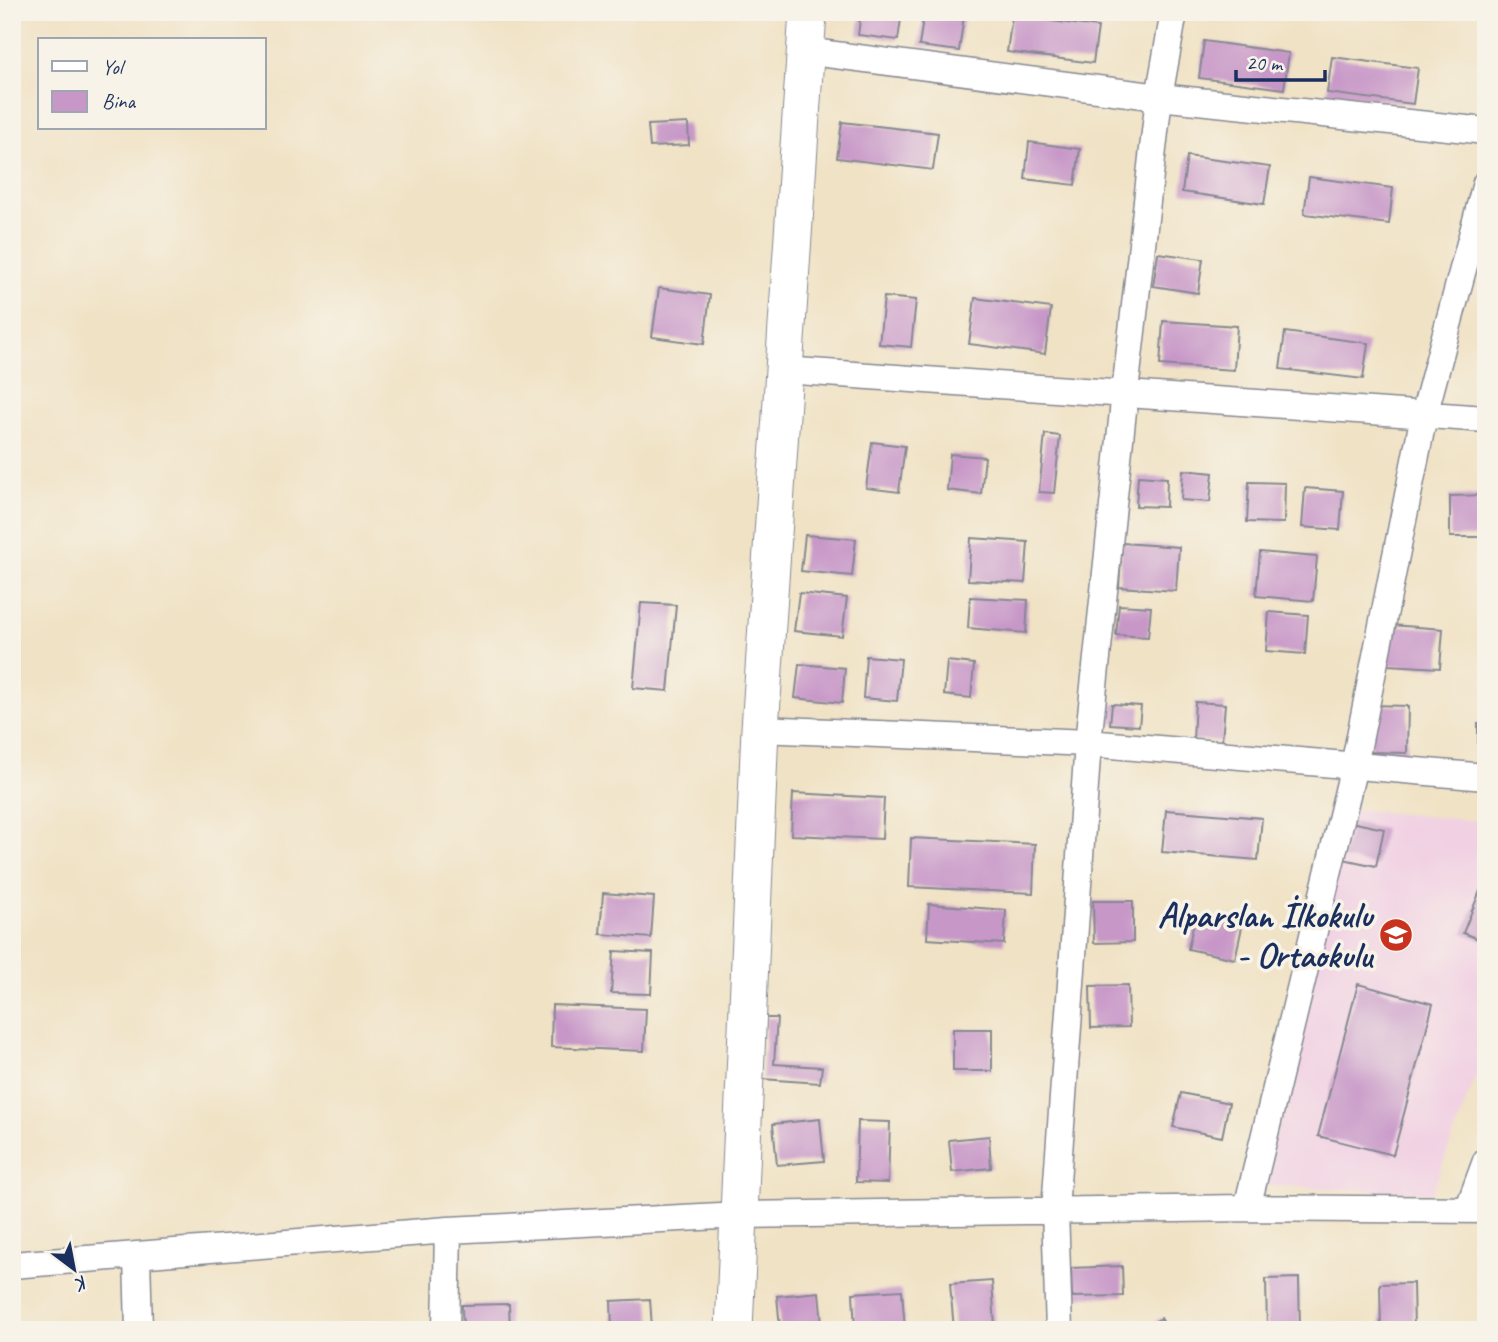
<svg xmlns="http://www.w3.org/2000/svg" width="1498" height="1342" viewBox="0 0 1498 1342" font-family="Caveat,sans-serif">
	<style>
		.built { fill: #f1d0e3 }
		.building { fill: #c797c8 }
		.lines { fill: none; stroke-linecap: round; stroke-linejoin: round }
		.street-casing { stroke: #868892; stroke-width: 29 }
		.secondary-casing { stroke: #868892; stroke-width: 39 }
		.street { stroke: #fff; stroke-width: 26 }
		.secondary { stroke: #fff; stroke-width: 37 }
		.labels { text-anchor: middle; stroke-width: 7; stroke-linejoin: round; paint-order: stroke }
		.poi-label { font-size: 35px; font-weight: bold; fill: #1b2f5e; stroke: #f7f3e8; text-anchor: end }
	</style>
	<rect width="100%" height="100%" fill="#f7f3e8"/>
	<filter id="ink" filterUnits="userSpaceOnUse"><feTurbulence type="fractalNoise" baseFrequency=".0143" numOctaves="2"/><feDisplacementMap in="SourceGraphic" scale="14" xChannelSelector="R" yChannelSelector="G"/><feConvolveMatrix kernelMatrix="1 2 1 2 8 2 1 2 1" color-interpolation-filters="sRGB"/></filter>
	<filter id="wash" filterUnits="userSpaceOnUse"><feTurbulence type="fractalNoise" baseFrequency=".00686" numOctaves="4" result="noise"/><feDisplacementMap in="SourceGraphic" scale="28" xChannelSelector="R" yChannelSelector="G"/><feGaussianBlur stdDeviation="1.57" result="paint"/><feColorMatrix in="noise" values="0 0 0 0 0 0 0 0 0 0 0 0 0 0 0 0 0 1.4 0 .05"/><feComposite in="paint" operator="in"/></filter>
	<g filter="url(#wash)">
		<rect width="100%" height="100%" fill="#f0e2c5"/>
		<path class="built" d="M1332,807L1486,822V1048L1432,1193L1255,1185Z"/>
		<g id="blocks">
			<path class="building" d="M861,12H902L898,40L858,35Z
				M924,12L964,15L959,51L919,46Z
				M1012,16L1098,27L1093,63L1007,52Z
				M1204,41L1289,53L1284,89L1199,78Z
				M1332,57L1418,68L1413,104L1327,93Z
				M842,122L938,133L933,170L837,158Z
				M688,123L689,145L650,147L648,125Z
				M1029,142L1080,149L1075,185L1025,179Z
				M1187,156L1270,167L1264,204L1182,192Z
				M1309,177L1393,188L1389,224L1304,214Z
				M1158,253L1203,259L1198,293L1153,286Z
				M659,288L710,295L704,344L652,337Z
				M884,297L916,300L911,347L879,344Z
				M975,298L1051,308L1045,354L969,344Z
				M1163,321L1237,326L1234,370L1160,365Z
				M1285,332L1368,343L1363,379L1280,369Z
				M1045,434L1060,436L1054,493L1039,492Z
				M872,442L905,446L899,492L866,488Z
				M950,454L985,457L981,494L947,490Z
				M1183,470L1213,473L1210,502L1181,500Z
				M1138,476L1167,478L1166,507L1136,506Z
				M1249,482L1285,483L1284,523L1247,522Z
				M1305,488L1343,491L1340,530L1302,527Z
				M1486,495V537H1450V496Z
				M805,535L856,539L852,576L801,571Z
				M971,538L1028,542L1025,583L968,580Z
				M1122,543L1179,547L1176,591L1119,587Z
				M1260,552L1317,557L1313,601L1256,596Z
				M799,593L847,598L842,636L794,631Z
				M970,597L1028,600L1026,633L968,628Z
				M641,603L676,605L668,691L633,688Z
				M1119,605L1151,607L1148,637L1116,635Z
				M1269,612L1308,615L1305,654L1266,651Z
				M1391,625L1443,629L1440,668L1388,665Z
				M866,656L901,659L897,701L863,698Z
				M947,661L974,664L971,698L944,695Z
				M799,664L845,668L842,703L795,698Z
				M1195,702L1225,704L1222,741L1193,740Z
				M1112,704L1141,706L1139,726L1110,724Z
				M1372,705L1408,706L1407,753L1370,752Z
				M1478,723H1486V758H1478Z
				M793,793L884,798L882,839L791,835Z
				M1166,810L1262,818L1258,860L1162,852Z
				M1351,822L1384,829L1376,866L1343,859Z
				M911,838L1035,844L1033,893L909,887Z
				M1486,876V942L1463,933Z
				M603,893L654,897L651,938L600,934Z
				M1093,901H1133V942L1094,943Z
				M929,904L1006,910L1004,944L927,939Z
				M1195,917L1242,927L1235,959L1188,949Z
				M614,951L653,953L651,994L611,993Z
				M1358,984L1433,1004L1393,1155L1318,1136Z
				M1128,985L1129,1027L1091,1028L1090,986Z
				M552,1005L646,1009L644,1051L551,1047Z
				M766,1018H777L774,1064L822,1067L820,1083L762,1079Z
				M953,1029H992V1071H953Z
				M1181,1093L1229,1103L1222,1137L1173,1127Z
				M820,1119L824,1161L777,1165L773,1124Z
				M858,1121L890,1122L888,1183L856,1182Z
				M989,1136L991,1168L952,1172L949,1140Z
				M1122,1266L1123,1296L1072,1297L1071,1268Z
				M1299,1278L1300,1330H1267L1266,1279Z
				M992,1281L995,1327L954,1330L950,1284Z
				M1413,1283L1414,1330H1381L1380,1284Z
				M902,1290L905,1330H855L853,1293Z
				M819,1292L822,1325L780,1328L777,1296Z
				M650,1299L652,1328L612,1330L611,1301Z
				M509,1304L510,1330H463L462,1305Z
				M1161,1318L1168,1330H1140Z
				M253,1325V1330H174V1327Z"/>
		</g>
	</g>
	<g filter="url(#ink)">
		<use href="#blocks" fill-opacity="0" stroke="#868892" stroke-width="2"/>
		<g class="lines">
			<g class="street-casing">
				<path id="street" d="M804,51L1159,97L1486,131
					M783,370L1486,419
					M760,729L1088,743L1486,777
					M1247,1208L1354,766L1424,415L1486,183
					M1468,1210L1486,1161
					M137,1256L139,1330
					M12,1265L448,1230L740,1215L1247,1208L1486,1210
					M446,1330L448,1230
					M1059,1330L1055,1210L1088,743L1125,392L1159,97L1174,12"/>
			</g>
			<g class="secondary-casing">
				<path id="secondary" d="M734,1330L760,729L808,12"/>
			</g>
			<use href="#street" class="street"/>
			<use href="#secondary" class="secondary"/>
		</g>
	</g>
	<defs>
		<g id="school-disc" transform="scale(1.75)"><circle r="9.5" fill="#c8321e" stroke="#f7f3e8"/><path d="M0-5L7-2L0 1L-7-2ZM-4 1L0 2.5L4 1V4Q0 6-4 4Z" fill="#fff"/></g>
	</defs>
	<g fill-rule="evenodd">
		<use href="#school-disc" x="1396" y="935"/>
	</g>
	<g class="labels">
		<g class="poi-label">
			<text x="1372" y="927">Alparslan İlkokulu<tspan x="1372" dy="40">- Ortaokulu</tspan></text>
		</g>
	</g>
	<rect width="1498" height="1342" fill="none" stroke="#f7f3e8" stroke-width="42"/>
	<rect x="38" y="38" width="228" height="91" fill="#f7f3e8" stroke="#9fa5b1" stroke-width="2"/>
	<rect x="52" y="61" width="35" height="10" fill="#ffffff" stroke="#9fa5b1" stroke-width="2"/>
	<text x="102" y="74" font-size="21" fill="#1b2f5e">Yol</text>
	<rect x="52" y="91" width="35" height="21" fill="#c797c8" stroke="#9fa5b1" stroke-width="2"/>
	<text x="102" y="108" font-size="21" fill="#1b2f5e">Bina</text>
	<g transform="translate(74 1269) rotate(148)" stroke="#f7f3e8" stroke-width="5" paint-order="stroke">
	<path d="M0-5L12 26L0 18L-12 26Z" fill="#1b2f5e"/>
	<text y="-10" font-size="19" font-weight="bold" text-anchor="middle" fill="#1b2f5e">K</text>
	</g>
	<path d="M1236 70v10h89v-10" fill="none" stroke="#1b2f5e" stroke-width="3.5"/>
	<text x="1246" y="70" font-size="21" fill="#1b2f5e" stroke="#f7f3e8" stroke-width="5" paint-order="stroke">20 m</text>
</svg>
